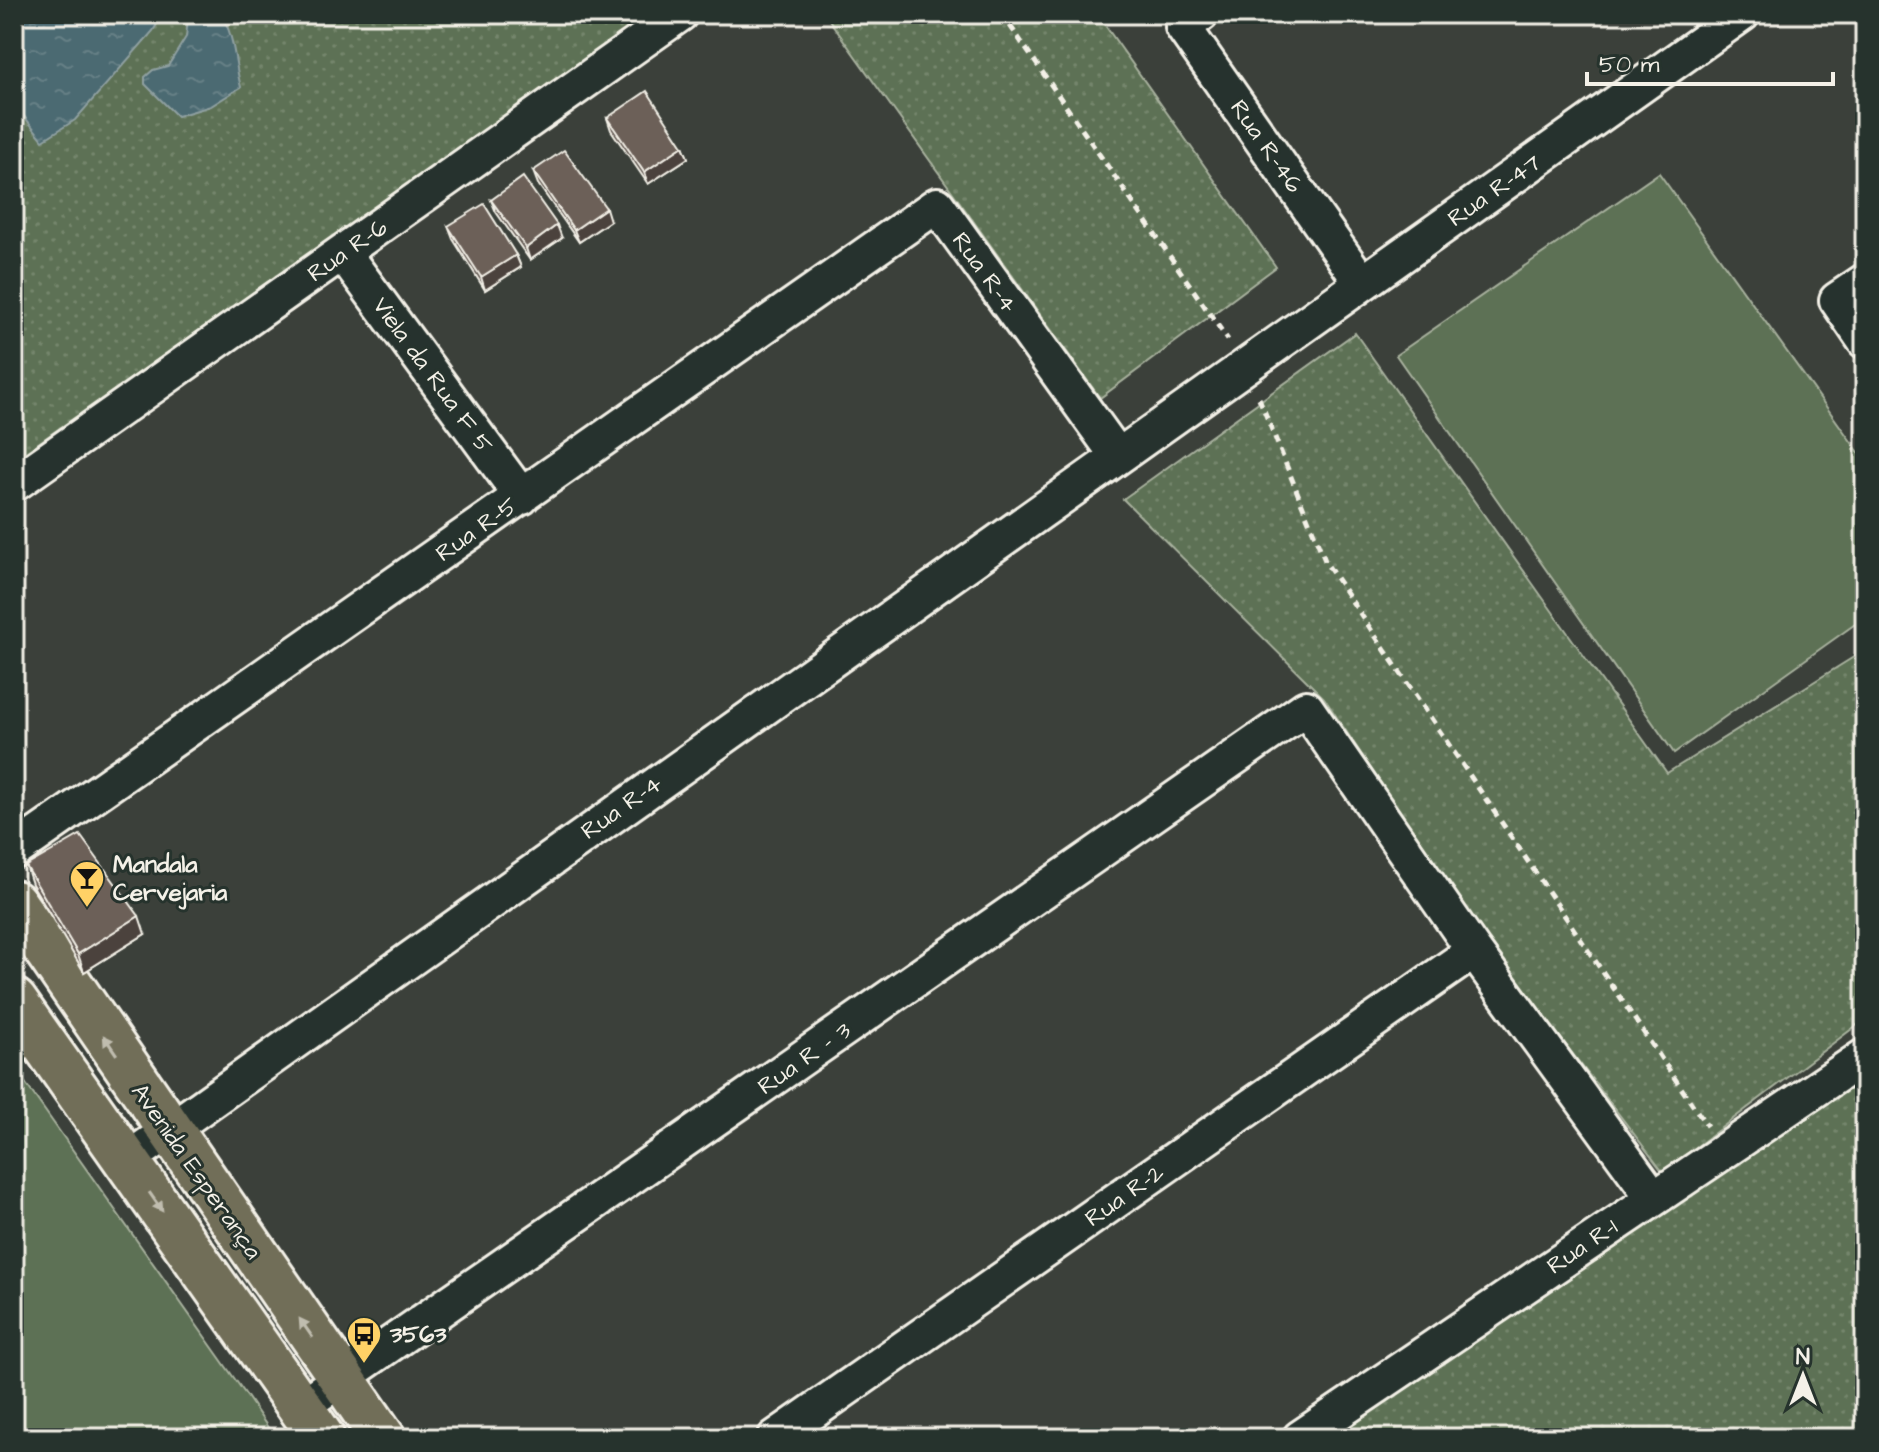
<svg xmlns="http://www.w3.org/2000/svg" width="1879" height="1452" viewBox="0 0 1879 1452" font-family="'Architects Daughter',sans-serif">
	<style>
		.green { fill: #5d7154; stroke: #a8b19e; stroke-width: 2 }
		.park { fill: url(#park-dots); stroke: #a8b19e; stroke-width: 2 }
		.water { fill: url(#water-ripples); stroke: #8fa0a1; stroke-width: 2 }
		.lines { fill: none; stroke-linecap: round; stroke-linejoin: round }
		.minor-casing { stroke: #f4f1e8; stroke-width: 40 }
		.major-casing { stroke: #f4f1e8; stroke-width: 50 }
		.path { stroke: #f4f1e8; stroke-width: 5; stroke-dasharray: 8 6; stroke-linecap: butt }
		.minor { stroke: #26332d; stroke-width: 34 }
		.major { stroke: #716e59; stroke-width: 44 }
		.wall { fill: #5d534d; stroke: #f4f1e8; stroke-width: 2 }
		.shaded-wall { fill: #4c433e; stroke: #f4f1e8; stroke-width: 2 }
		.building { fill: #6c6059; stroke: #f4f1e8; stroke-width: 2 }
		.oneway { fill: #c0bdaf }
		.labels { text-anchor: middle; stroke-width: 6; stroke-linejoin: round; paint-order: stroke }
		.street-label { font-size: 24px; fill: #f4f1e8; stroke: #26332d }
		.poi-label { font-size: 24px; font-weight: bold; fill: #f4f1e8; stroke: #26332d; text-anchor: start }
	</style>
	<defs>
		<pattern id="park-dots" width="8" height="8" patternUnits="userSpaceOnUse" patternTransform="scale(2)"><rect width="8" height="8" fill="#5d7154"/><path d="M2 2h.1M6 6h.1" fill="none" stroke="#75866d" stroke-width="1.8" stroke-linecap="round"/></pattern>
		<pattern id="water-ripples" width="26" height="14" patternUnits="userSpaceOnUse" patternTransform="scale(2)"><rect width="26" height="14" fill="#4c6a72"/><path d="M2 4q2-2 4 0t4 0M15 11q2-2 4 0t4 0" fill="none" stroke="#668086"/></pattern>
	</defs>
	<rect width="100%" height="100%" fill="#3b403a"/>
	<filter id="ink" filterUnits="userSpaceOnUse"><feTurbulence type="fractalNoise" baseFrequency=".0125" numOctaves="2"/><feDisplacementMap in="SourceGraphic" scale="16" xChannelSelector="R" yChannelSelector="G"/><feConvolveMatrix kernelMatrix="1 2 1 2 8 2 1 2 1" color-interpolation-filters="sRGB"/></filter>
	<g filter="url(#ink)">
		<path class="green" d="M1659,173L1865,461V617L1674,753L1396,355Z
			M14,1067L244,1392L275,1438H14Z"/>
		<path class="park" d="M14,14H652L14,460Z
			M825,14H1097L1276,267L1100,398Z
			M1355,333L1667,773L1865,650V1019L1663,1172L1478,930L1324,698L1123,499Z
			M1846,1084L1865,1086V1438H1332Z"/>
		<path class="water" d="M14,14H163L153,31L75,120L43,140L14,104Z
			M192,14H221C235,36 234,62 241,87L211,106L177,116L145,84V77L153,70L168,66L186,37L188,18Z"/>
		<g class="lines">
			<g class="minor-casing">
				<path id="minor" d="M1201,14L1183,27L1362,283
					M343,253L522,497
					M1865,281L1837,300L1865,341
					M14,484L680,14
					M14,851L937,205L1117,455
					M126,1161L1742,14
					M300,1407L1306,708L1474,951L1653,1197
					M775,1438L1474,951
					M1300,1438L1865,1056"/>
			</g>
			<g class="major-casing">
				<path id="major" d="M14,903L383,1438
					M14,1001L322,1438"/>
			</g>
			<path class="path" d="M1002,14L1228,340
				M1259,398L1326,563L1707,1126"/>
			<use href="#minor" class="minor"/>
			<use href="#major" class="major"/>
		</g>
		<path class="wall" d="M607,118L683,146L688,158L648,184L611,130Z
			M533,171L610,221L579,242L538,184Z
			M491,200L562,238L530,260L496,212Z
			M448,226L516,255L521,267L485,290L453,239Z
			M26,866L145,934L84,972L32,884Z"/>
		<path class="shaded-wall" d="M683,146L688,158L648,184L644,172Z
			M606,208L610,221L579,242L574,230Z
			M557,225L562,238L530,260L526,248Z
			M516,255L521,267L485,290L481,277Z
			M139,916L145,934L84,972L78,954Z"/>
		<path class="building" d="M647,91L683,146L644,172L607,118Z
			M564,150L606,208L574,230L533,171Z
			M523,177L557,225L526,248L491,200Z
			M484,204L516,255L481,277L448,226Z
			M80,835L139,916L78,954L26,866Z"/>
		<defs><path id="oneway-solid" d="M-6-.8H1V-3.2L6.5 0L1 3.2V.8H-6Z" transform="scale(2)"/></defs>
		<g class="oneway">
			<use href="#oneway-solid" transform="translate(110 1045) rotate(-124)"/>
			<use href="#oneway-solid" transform="translate(156 1202) rotate(55)"/>
			<use href="#oneway-solid" transform="translate(306 1328) rotate(-125)"/>
		</g>
	</g>
	<defs>
		<g id="bar-pin" transform="scale(1.8)"><path d="M0 17L-7.5 6A9.5 9.5 0 1 1 7.5 6Z" fill="#ffd166" stroke="#26332d"/><path d="M-6-5H6L.8 .8V4.5H3.5V6h-7V4.5H-.8V.8Z" fill="#111"/></g>
		<g id="bus-pin" transform="scale(1.8)"><path d="M0 17L-7.5 6A9.5 9.5 0 1 1 7.5 6Z" fill="#ffd166" stroke="#26332d"/><path d="M-5-6H5V4H4V6H2V4H-2V6H-4V4H-5ZM-3.5-4V0h7V-4ZM-3.5 1.2v1.5H-2V1.2ZM2 1.2v1.5H3.5V1.2Z" fill="#111"/></g>
	</defs>
	<g fill-rule="evenodd">
		<use href="#bar-pin" x="87" y="878"/>
		<use href="#bus-pin" x="364" y="1334"/>
	</g>
	<g class="labels">
		<g class="street-label">
			<text transform="translate(1267 146) rotate(55)" y="8">Rua R-46</text>
			<text transform="translate(1494 190) rotate(-35)" y="8">Rua R-47</text>
			<text transform="translate(347 250) rotate(-35)" y="8">Rua R-6</text>
			<text transform="translate(985 272) rotate(54)" y="8">Rua R-4</text>
			<text transform="translate(433 375) rotate(54)" y="8">Viela da Rua F 5</text>
			<text transform="translate(476 529) rotate(-35)" y="8">Rua R-5</text>
			<text transform="translate(621 807) rotate(-35)" y="8">Rua R-4</text>
			<text transform="translate(804 1058) rotate(-35)" y="8">Rua R - 3</text>
			<text transform="translate(197 1171) rotate(55)" y="8">Avenida Esperança</text>
			<text transform="translate(1124 1195) rotate(-35)" y="8">Rua R-2</text>
			<text transform="translate(1582 1246) rotate(-34)" y="8">Rua R-1</text>
		</g>
		<g class="poi-label">
			<text x="113" y="872">Mandala<tspan x="113" dy="28">Cervejaria</tspan></text>
			<text x="390" y="1342">3563</text>
		</g>
	</g>
	<rect width="1879" height="1452" fill="none" stroke="#26332d" stroke-width="48"/>
	<rect x="24" y="24" width="1831" height="1404" fill="none" stroke="#f4f1e8" stroke-width="3" filter="url(#ink)"/>
	<g transform="translate(1803 1376)" stroke="#26332d" stroke-width="6" paint-order="stroke">
	<path d="M0-6L14 30L0 20L-14 30Z" fill="#f4f1e8"/>
	<text y="-12" font-size="22" font-weight="bold" text-anchor="middle" fill="#f4f1e8">N</text>
	</g>
	<path d="M1587 72v12h246v-12" fill="none" stroke="#f4f1e8" stroke-width="4"/>
	<text x="1599" y="72" font-size="24" fill="#f4f1e8" stroke="#26332d" stroke-width="6" paint-order="stroke">50 m</text>
</svg>
